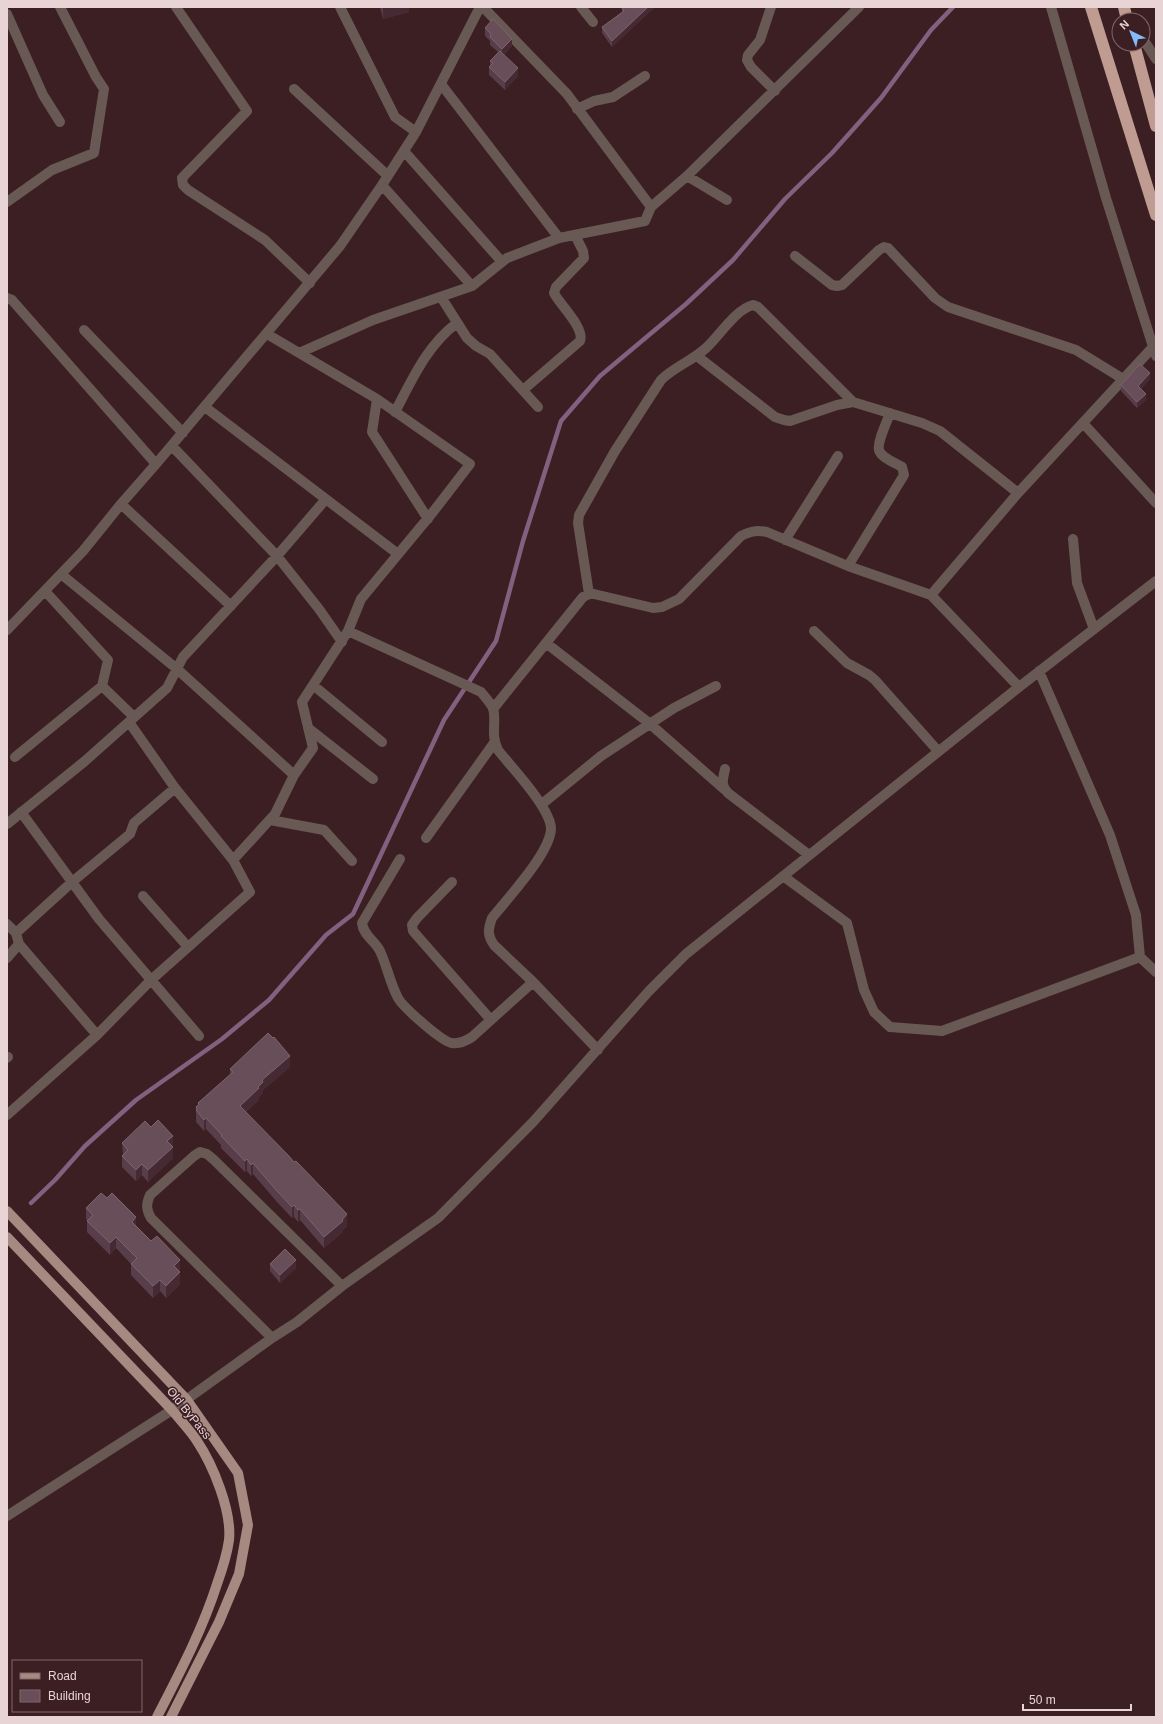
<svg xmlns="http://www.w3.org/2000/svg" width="1163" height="1724" viewBox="0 0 1163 1724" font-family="Arial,sans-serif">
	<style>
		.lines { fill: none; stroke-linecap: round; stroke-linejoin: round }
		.stream { stroke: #82607f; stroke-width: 4.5 }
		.minor { stroke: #685955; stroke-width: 10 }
		.major { stroke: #a68980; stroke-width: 10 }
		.highway { stroke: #bf9b91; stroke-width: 12 }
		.wall { fill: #583d4a }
		.shaded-wall { fill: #462a33 }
		.building { fill: #674e58; stroke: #7c636c }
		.labels { text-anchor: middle; stroke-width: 3; stroke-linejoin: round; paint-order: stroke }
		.street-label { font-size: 12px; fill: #e8d4d5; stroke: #3c1f22 }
	</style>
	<rect width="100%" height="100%" fill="#3c1f22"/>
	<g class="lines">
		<path class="stream" d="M31,1203L55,1180L85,1146L136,1100L222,1039L269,1000L326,935L353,914L444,720L496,641L523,541L561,421L600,376L686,304L733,260L785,199L832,153L881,98L931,30L953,7"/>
		<path class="minor" d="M176,7L247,111L182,178L183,185L188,190L265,240L310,283
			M340,7L395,117L416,132
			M581,7L593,22
			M771,7L760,40L748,55L747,60L751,67L775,91
			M1051,7L1106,198L1156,356
			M7,14L43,95L60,122
			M1143,39L1156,59
			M441,84L559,238
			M294,89L388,176
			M577,109L594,101L613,97L645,76
			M404,151L502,262
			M687,176L727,200
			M382,185L472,286
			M7,202L52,170L94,153L104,89L96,77L60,7
			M651,207L687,176L859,7
			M795,256L832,285L837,286L842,285L879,250L884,247L888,248L935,298L948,307L1076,350L1123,379
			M441,297L467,338L476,346L490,354L538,407
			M7,298L12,300L156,464
			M84,330L183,433
			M299,353L373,320L472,286L507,258L559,238L645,221L651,207L567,94L483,7
			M697,356L775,417L784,420L790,421L837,405L853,402L922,423L940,431L1018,493
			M523,390L580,341C585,328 560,305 554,293L556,287L584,258L583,251L575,235
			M377,399L372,432L428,519
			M205,407L398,554
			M395,412C412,380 427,345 457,323
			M1083,423L1156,503
			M172,446L277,556L319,609L342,642
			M121,504L231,606
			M1073,539L1077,583L1094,629
			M785,540L838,456
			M848,566L904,475L902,467C896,463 881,458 879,450C877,442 887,422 890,413
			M61,574L177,669L294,775
			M589,594L578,523L579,515L615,451L661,380C674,367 692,361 706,348C719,336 736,309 753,305L758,307L853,402
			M931,595L1018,493L1153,347
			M7,630L83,551L121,504L156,464L340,246L382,185L416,132L480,7
			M348,631L481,692C485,697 490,702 493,708C497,722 490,734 498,750C511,767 551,808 551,829C550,853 508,898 492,918C488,929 487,935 494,945L533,982L598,1050
			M814,631L847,663L869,675L875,680L938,751
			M546,643L649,723L724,789
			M1039,671L1110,835L1136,915L1140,957L1156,972
			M313,685L382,742
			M102,686L134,717
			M493,709L583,597L589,594H594L653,608L662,607L679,599L741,536C751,531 757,530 767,532L848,566L931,595L1019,687
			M129,722L175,788L233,860
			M308,728L373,779
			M15,757L102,686L108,660L45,591
			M725,769C723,779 720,785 728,793L809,855
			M542,804L601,756L674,708L716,686
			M21,812L99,919L199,1036
			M270,820L324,830L352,861
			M7,824L85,761L167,688L183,657L277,556L326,499
			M426,838L494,743
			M400,859L362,923C363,935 375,941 380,951C387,966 390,983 398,998C403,1007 442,1042 452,1043C460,1044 466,1041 472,1037L533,982
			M783,876L847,923L864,990L874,1012L890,1027L942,1031L1140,957
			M452,882L417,918L412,925L413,931L491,1020
			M143,896L188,947
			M7,924L16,933
			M19,944L97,1035
			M7,958L19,944L16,933L72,882L130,834L134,823L175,788
			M7,1058L8,1057
			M7,1115L97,1035L151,980L250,892L233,860L275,814L294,775L313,748L302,702L348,631L361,599L433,512L470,464L377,399L267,334
			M272,1338L151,1218C146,1209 146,1204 150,1195L194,1156L200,1152L207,1154L213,1159L342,1286
			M7,1516L172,1410L272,1338L297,1322L342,1286L438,1218L533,1122L649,991L686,954L1019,687L1156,581"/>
		<path class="major" d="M7,1211L187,1400L238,1473L248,1525L239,1574L219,1622L171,1717
			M7,1237L172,1410C180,1420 190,1430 197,1441C213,1465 232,1511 229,1540C227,1555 222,1570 217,1584C202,1631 179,1674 157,1717"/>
		<path class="highway" d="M1091,7L1156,215
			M1124,7L1127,20
			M1134,44L1156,126"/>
	</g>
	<path class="wall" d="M380,7H409V12L383,19Z
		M655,7L612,47L602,33V27L622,13V8Z
		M485,28L512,46L504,55L518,76L505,90L489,75V67L490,66V61L498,52L490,45V41L485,36Z
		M1150,379L1141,389L1146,400L1137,408L1121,391V385Z
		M290,1067L263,1090V1093L259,1097V1100L246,1112L347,1226L343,1230V1232L324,1248L300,1220L298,1222L294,1217L292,1218L277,1202L253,1174L251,1176L247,1171L245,1172L221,1148V1145L206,1129L204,1131L196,1122V1107L198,1105V1103L230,1075V1069Z
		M151,1127L173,1136V1158L148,1182L142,1175L136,1181L122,1167V1156L123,1155L122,1143Z
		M86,1208L136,1226L180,1271L179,1272L180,1284L166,1298L160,1291L153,1298L131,1275V1264L116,1248L110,1255L87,1232V1220L86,1219Z
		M270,1264L296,1268L280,1283L270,1271Z"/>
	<path class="shaded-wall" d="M386,7H409V12L383,19V8Z
		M648,7H655L612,47V41Z
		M512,39V46L502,57V49Z
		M518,68V76L505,90V82Z
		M1150,373V379L1138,392V386Z
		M1146,394V400L1137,408V402Z
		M290,1056V1067L263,1090V1093L259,1097V1100L240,1118V1106L258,1087L262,1080Z
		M206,1118V1129L204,1131V1120Z
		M173,1136V1158L148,1182V1170L167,1141Z
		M247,1159V1171L245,1172V1161Z
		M253,1163V1174L251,1176V1165Z
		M142,1164V1175L136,1181V1170Z
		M294,1205V1217L292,1218V1207Z
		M300,1209V1220L298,1222V1210Z
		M347,1214V1226L343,1230V1232L324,1248V1237Z
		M136,1217V1228L132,1222Z
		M116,1237V1248L110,1255V1243Z
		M180,1260V1271L174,1278V1266Z
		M296,1260V1268L280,1283V1275Z
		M180,1272V1284L166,1298V1286Z
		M160,1280V1291L153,1298V1286Z"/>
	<path class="building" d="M623,7H648L612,41L602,27L624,11L622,8Z
		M493,19L512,39L502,49L490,37L491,34L485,28Z
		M500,51L518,68L505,82L489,67L493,63L490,61Z
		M1140,364L1150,373L1138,386L1146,394L1137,402L1121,385Z
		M268,1033L273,1038L274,1037L290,1056L262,1080L263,1082L258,1087L259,1088L240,1106L289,1156L294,1162L296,1161L347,1214L342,1220L343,1221L324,1237L300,1209L298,1210L294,1205L292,1207L277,1191L253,1163L251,1165L247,1159L245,1161L221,1136L222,1135L206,1118L204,1120L196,1110L197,1109L196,1107L199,1104L198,1103L233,1072L230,1069Z
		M158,1120L173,1136L167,1141L173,1147L148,1170L142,1164L136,1170L122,1156L128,1150L122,1143L145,1121L151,1127Z
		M101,1193L107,1198L112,1193L136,1217L132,1222L151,1241L157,1236L180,1260L174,1266L180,1272L166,1286L160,1280L153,1286L131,1264L137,1258L116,1237L110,1243L87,1221L93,1215L86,1208Z
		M285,1249L296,1260L280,1275L270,1264Z"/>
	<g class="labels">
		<g class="street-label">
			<text transform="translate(189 1413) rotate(51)" y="4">Old ByPass</text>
		</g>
	</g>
	<rect width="1163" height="1724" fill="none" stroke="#e8d4d5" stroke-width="16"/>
	<rect x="12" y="1660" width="130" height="52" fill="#3c1f22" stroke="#81676a"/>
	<rect x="20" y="1673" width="20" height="6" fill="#a68980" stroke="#81676a"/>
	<text x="48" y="1680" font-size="12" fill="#e8d4d5">Road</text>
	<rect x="20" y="1690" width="20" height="12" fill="#674e58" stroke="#81676a"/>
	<text x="48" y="1700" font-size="12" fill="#e8d4d5">Building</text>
	<g transform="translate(1131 32) rotate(317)"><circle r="19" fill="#3c1f22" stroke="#81676a"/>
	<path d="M0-3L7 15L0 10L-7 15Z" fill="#84bcfb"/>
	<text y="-6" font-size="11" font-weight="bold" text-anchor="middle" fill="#e8d4d5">N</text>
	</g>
	<path d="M1023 1704v6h108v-6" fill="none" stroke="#e8d4d5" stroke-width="2"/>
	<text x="1029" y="1704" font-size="12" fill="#e8d4d5" stroke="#3c1f22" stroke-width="3" paint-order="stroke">50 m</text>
</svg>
